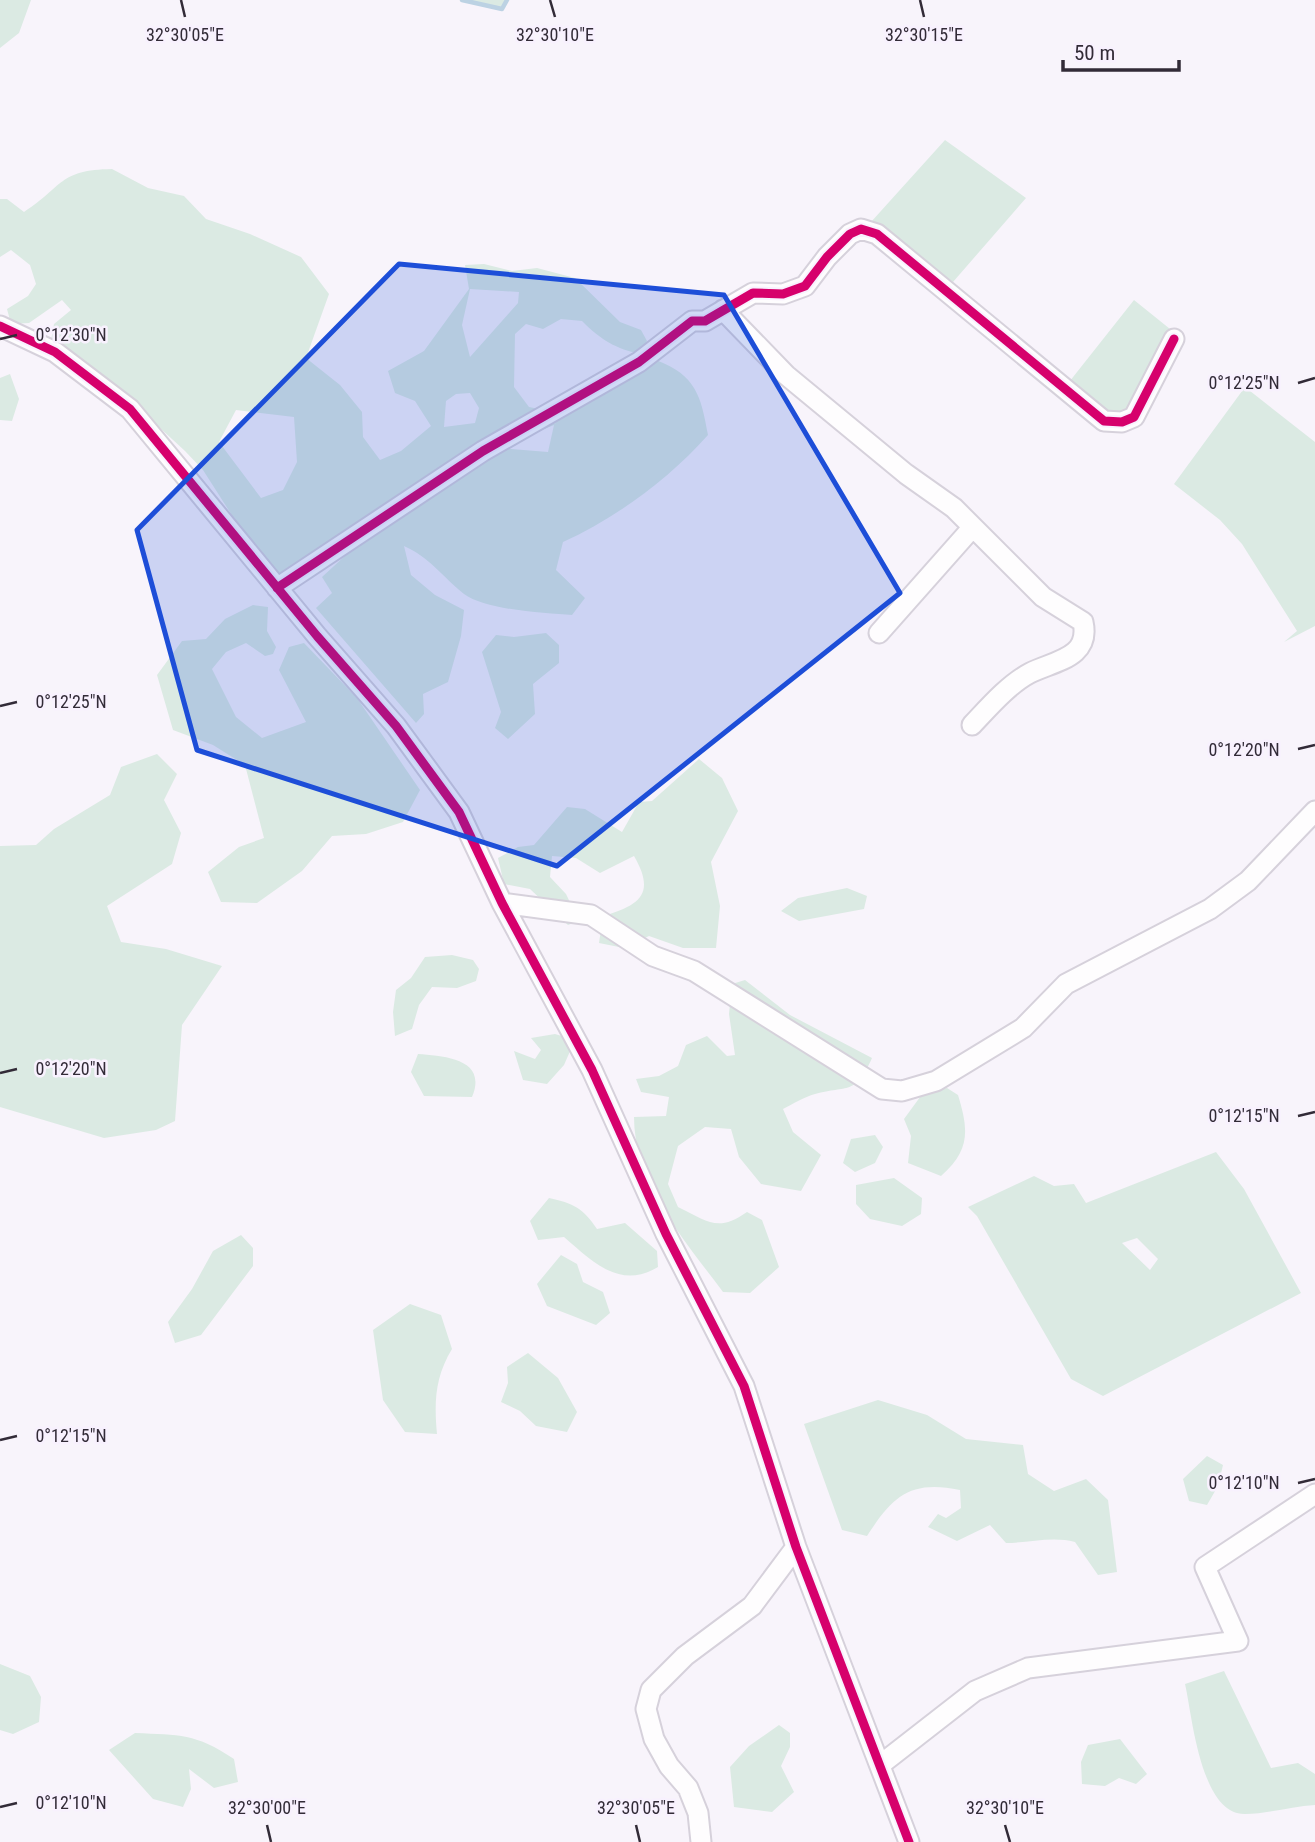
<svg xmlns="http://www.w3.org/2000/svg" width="1315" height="1842" viewBox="0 0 1315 1842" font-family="'Roboto Condensed',sans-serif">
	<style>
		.green { fill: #dbeae3; fill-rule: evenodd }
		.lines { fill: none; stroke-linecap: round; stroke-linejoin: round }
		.stream { stroke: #bcd2e3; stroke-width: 4.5 }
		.minor-casing { stroke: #d6d1db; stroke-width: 23 }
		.minor { stroke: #fefdfe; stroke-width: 19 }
		.cycleway-casing { stroke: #f8f1fe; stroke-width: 13 }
		.cycleway { stroke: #d6006c; stroke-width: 9 }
		.marked { fill: #1d4ed8; fill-opacity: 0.2; stroke: #1d4ed8; stroke-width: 5; stroke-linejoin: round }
		.ticks { fill: none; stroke: #322b37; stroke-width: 2.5 }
		.ticks-label { font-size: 18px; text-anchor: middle; fill: #322b37; stroke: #f8f1fe; stroke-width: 5; stroke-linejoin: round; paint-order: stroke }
	</style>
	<rect width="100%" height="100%" fill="#f8f4fb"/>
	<path class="green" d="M0,0H31L19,33L0,48Z
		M463,0H507L502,9Z
		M945,140L1026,198L953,282L871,222Z
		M112,169L148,188L184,196L206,219L250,234L301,257L329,294L306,358L340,385L362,412L363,437L380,460L401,451L431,426L415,401L395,393L388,371L424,351L469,289L465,265L484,264L512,271L537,268L575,278L620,322L641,330L647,341L641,354C616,349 601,340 582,321L561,319L543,329L526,324L515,334L514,387L529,407L549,411L555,424L561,402L656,360C696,375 701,396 708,435C669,479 616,518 563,542L556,570L585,598L572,615C545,613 485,610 464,594C443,577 429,557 404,546L411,575L435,595L464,610L461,636L448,682L423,694L424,714L416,723L316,608L332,593L322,577L358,544L274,581L203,470L185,451L97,370L50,346L54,324L71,310L62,300L29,323L11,324L7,309L28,296L36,284L30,265L11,250L0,257V199H7L24,212C64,186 58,170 112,169ZM470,289L519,292L518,303L470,357L462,325ZM470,393L479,408L475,423L444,427L446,401L456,394ZM236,410L294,417L297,462L283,490L261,498L219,442ZM554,425L548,452L499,448Z
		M1134,300L1175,333L1129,430C1103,437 1081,407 1062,391Z
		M10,374L19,399L12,421L0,420V378Z
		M1245,387L1315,442V626L1284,642L1297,631L1242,544L1220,520L1174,484Z
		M253,605L268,607L267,631L276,647L273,654L265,656L246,643L226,652L212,669L236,717L262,738L306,722L279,670L289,647L304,643L357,698L420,790L403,822L366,834L332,836L302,871L257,903L221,902L208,872L239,847L264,838L245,765L213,745L173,730L157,675L182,641L206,639L225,619Z
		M546,633L559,645V663L533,684L535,714L508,739L495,728L501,712L482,652L496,635L514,637Z
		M157,754L177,774L164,800L181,833L172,864L107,906L121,942L166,949L222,966L182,1025L175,1121L156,1130L104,1138L0,1107V846L36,845L54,829L110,795L121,767Z
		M699,759L722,778L738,811L711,862L720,906L716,948H683L649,936L624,948L599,943L603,916C640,905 656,894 634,856L600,873L576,858L552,856L550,877L566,894L579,921L568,925L530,889L504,884L498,858L518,847L534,845L567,807L585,809L622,832L639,802L652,801Z
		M847,888L867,896L864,909L799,921L781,911L798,898Z
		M452,955L473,960L479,969L476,981L457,988L432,987L419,1005L412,1029L395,1036L393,1012L396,990L411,978L425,957Z
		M745,980L790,1015L872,1058C855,1096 848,1085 815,1094C804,1097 793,1104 783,1109L793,1132L821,1155L801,1191L761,1184L739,1157L731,1129L705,1127L678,1146L668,1184L678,1207C708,1221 717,1233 747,1212L762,1220L779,1267L750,1293L723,1292C685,1241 634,1183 634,1117L666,1116L669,1097L641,1092L636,1079L659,1076L678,1066L686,1045L707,1036L727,1056L735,1055L729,1014L732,984Z
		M555,1034L565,1037L571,1049L564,1065L547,1084L523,1080L514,1051L535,1059L541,1050L531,1038Z
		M418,1054C445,1056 488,1059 472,1097L424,1096L411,1072Z
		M947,1088L958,1095C969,1131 970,1150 941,1176L908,1163L911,1136L904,1119L923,1093Z
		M875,1135L883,1147L875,1163L855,1172L843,1163L851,1139Z
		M1216,1152L1244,1189L1301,1293L1103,1396L1071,1379L977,1216L968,1207L1034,1176L1054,1186L1074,1184L1086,1203ZM1137,1238L1158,1259L1150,1270L1122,1243Z
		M894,1178L922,1198L921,1214L902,1226L870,1219L856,1204V1185Z
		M549,1198C573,1203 583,1208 597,1229L625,1223L657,1251L658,1267C620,1290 593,1262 564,1237L538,1240L530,1221Z
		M241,1235L253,1248V1266L201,1335L175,1343L168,1322L192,1289L213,1251Z
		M561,1255L577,1264L583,1282L603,1292L610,1313L596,1325L547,1306L537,1284Z
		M410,1304L441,1315L452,1349C435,1377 434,1402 437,1434L405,1432L383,1400L373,1330Z
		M528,1353L558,1378L577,1412L567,1432L536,1426L520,1411L501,1402L508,1383L507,1367Z
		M878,1400L927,1415L966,1439L1023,1445L1028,1474L1054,1491L1086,1479L1108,1500L1117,1572L1098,1575L1075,1542C1052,1536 1029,1543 1006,1543L990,1525L957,1541L928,1527L938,1514L946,1518L961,1508L960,1490C910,1480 893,1496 867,1536L842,1530L804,1424Z
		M1207,1456L1223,1465L1218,1486L1207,1505L1189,1501L1183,1479Z
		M0,1664L30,1676L41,1697L39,1722L13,1734L0,1730Z
		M1224,1671L1271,1768L1298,1763L1315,1774V1805C1292,1806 1268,1814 1245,1814C1200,1815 1192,1713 1185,1684Z
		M779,1725L790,1733V1747L781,1766L794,1792L772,1812L734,1807L730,1767L749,1746Z
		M135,1733C180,1735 195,1733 234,1759L238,1782L214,1788L189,1769L191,1789L183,1807L153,1799L109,1750Z
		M1120,1739L1147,1774L1136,1784L1119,1778L1105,1786L1082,1784L1081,1762L1088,1745Z"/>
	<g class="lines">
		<path class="stream" d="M462,0L502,9L507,0"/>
		<g class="minor-casing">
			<path id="minor" d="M723,310L786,375L906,474L954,508L1043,597L1083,622C1091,658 1054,661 1030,673C1009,684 989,707 972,725
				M0,326L55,352L130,409L317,636L396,726L459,812L502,903L592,1070L666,1234L744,1386L796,1547L909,1842
				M277,588L483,451L639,362L692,321H705L753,293L783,294L805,286L827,257L850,234L861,229L877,234L1104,421L1122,422L1134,417L1174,339
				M879,633L972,528
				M502,903L591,915L653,956L694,971L882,1089L902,1091L936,1081L1023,1028L1066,984L1210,909L1248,881L1315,811
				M880,1765L975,1691L1028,1668L1238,1641L1205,1567L1315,1494
				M701,1842L698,1813L688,1788L669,1766L654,1739L646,1709L651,1690L685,1656L752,1606L796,1547"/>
		</g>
		<use href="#minor" class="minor"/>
		<g class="cycleway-casing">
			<path id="cycleway" d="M0,326L55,352L130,409L317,636L396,726L459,812L502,903L592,1070L666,1234L744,1386L796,1547L909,1842
				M277,588L483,451L639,362L692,321H705L753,293L783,294L805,286L827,257L850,234L861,229L877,234L1104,421L1122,422L1134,417L1174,339"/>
		</g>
		<use href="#cycleway" class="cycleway"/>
	</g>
	<path class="marked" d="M399,264L724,295L900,593L557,866L197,750L137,530Z"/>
	<path class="ticks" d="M181,0L185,17M550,0L555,17M920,0L924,17M0,339L17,335M1298,383L1315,378M0,706L17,702M1298,749L1315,745M0,1073L17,1069M1298,1116L1315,1112M0,1440L17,1436M1298,1483L1315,1479M0,1807L17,1803M267,1825L271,1842M636,1825L640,1842M1005,1825L1010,1842"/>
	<g class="ticks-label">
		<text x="185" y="41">32°30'05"E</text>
		<text x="555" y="41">32°30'10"E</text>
		<text x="924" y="41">32°30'15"E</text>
		<text x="71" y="341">0°12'30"N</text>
		<text x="1244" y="389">0°12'25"N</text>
		<text x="71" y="708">0°12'25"N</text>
		<text x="1244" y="756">0°12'20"N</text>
		<text x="71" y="1075">0°12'20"N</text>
		<text x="1244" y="1122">0°12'15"N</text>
		<text x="71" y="1442">0°12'15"N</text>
		<text x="1244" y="1489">0°12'10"N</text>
		<text x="71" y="1809">0°12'10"N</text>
		<text x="267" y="1814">32°30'00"E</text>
		<text x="636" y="1814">32°30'05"E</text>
		<text x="1005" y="1814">32°30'10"E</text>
	</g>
	<path d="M1063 60v10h116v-10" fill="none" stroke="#322b37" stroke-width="3.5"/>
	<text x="1074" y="60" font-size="21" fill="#322b37" stroke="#f8f1fe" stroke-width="5" paint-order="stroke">50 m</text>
</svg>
